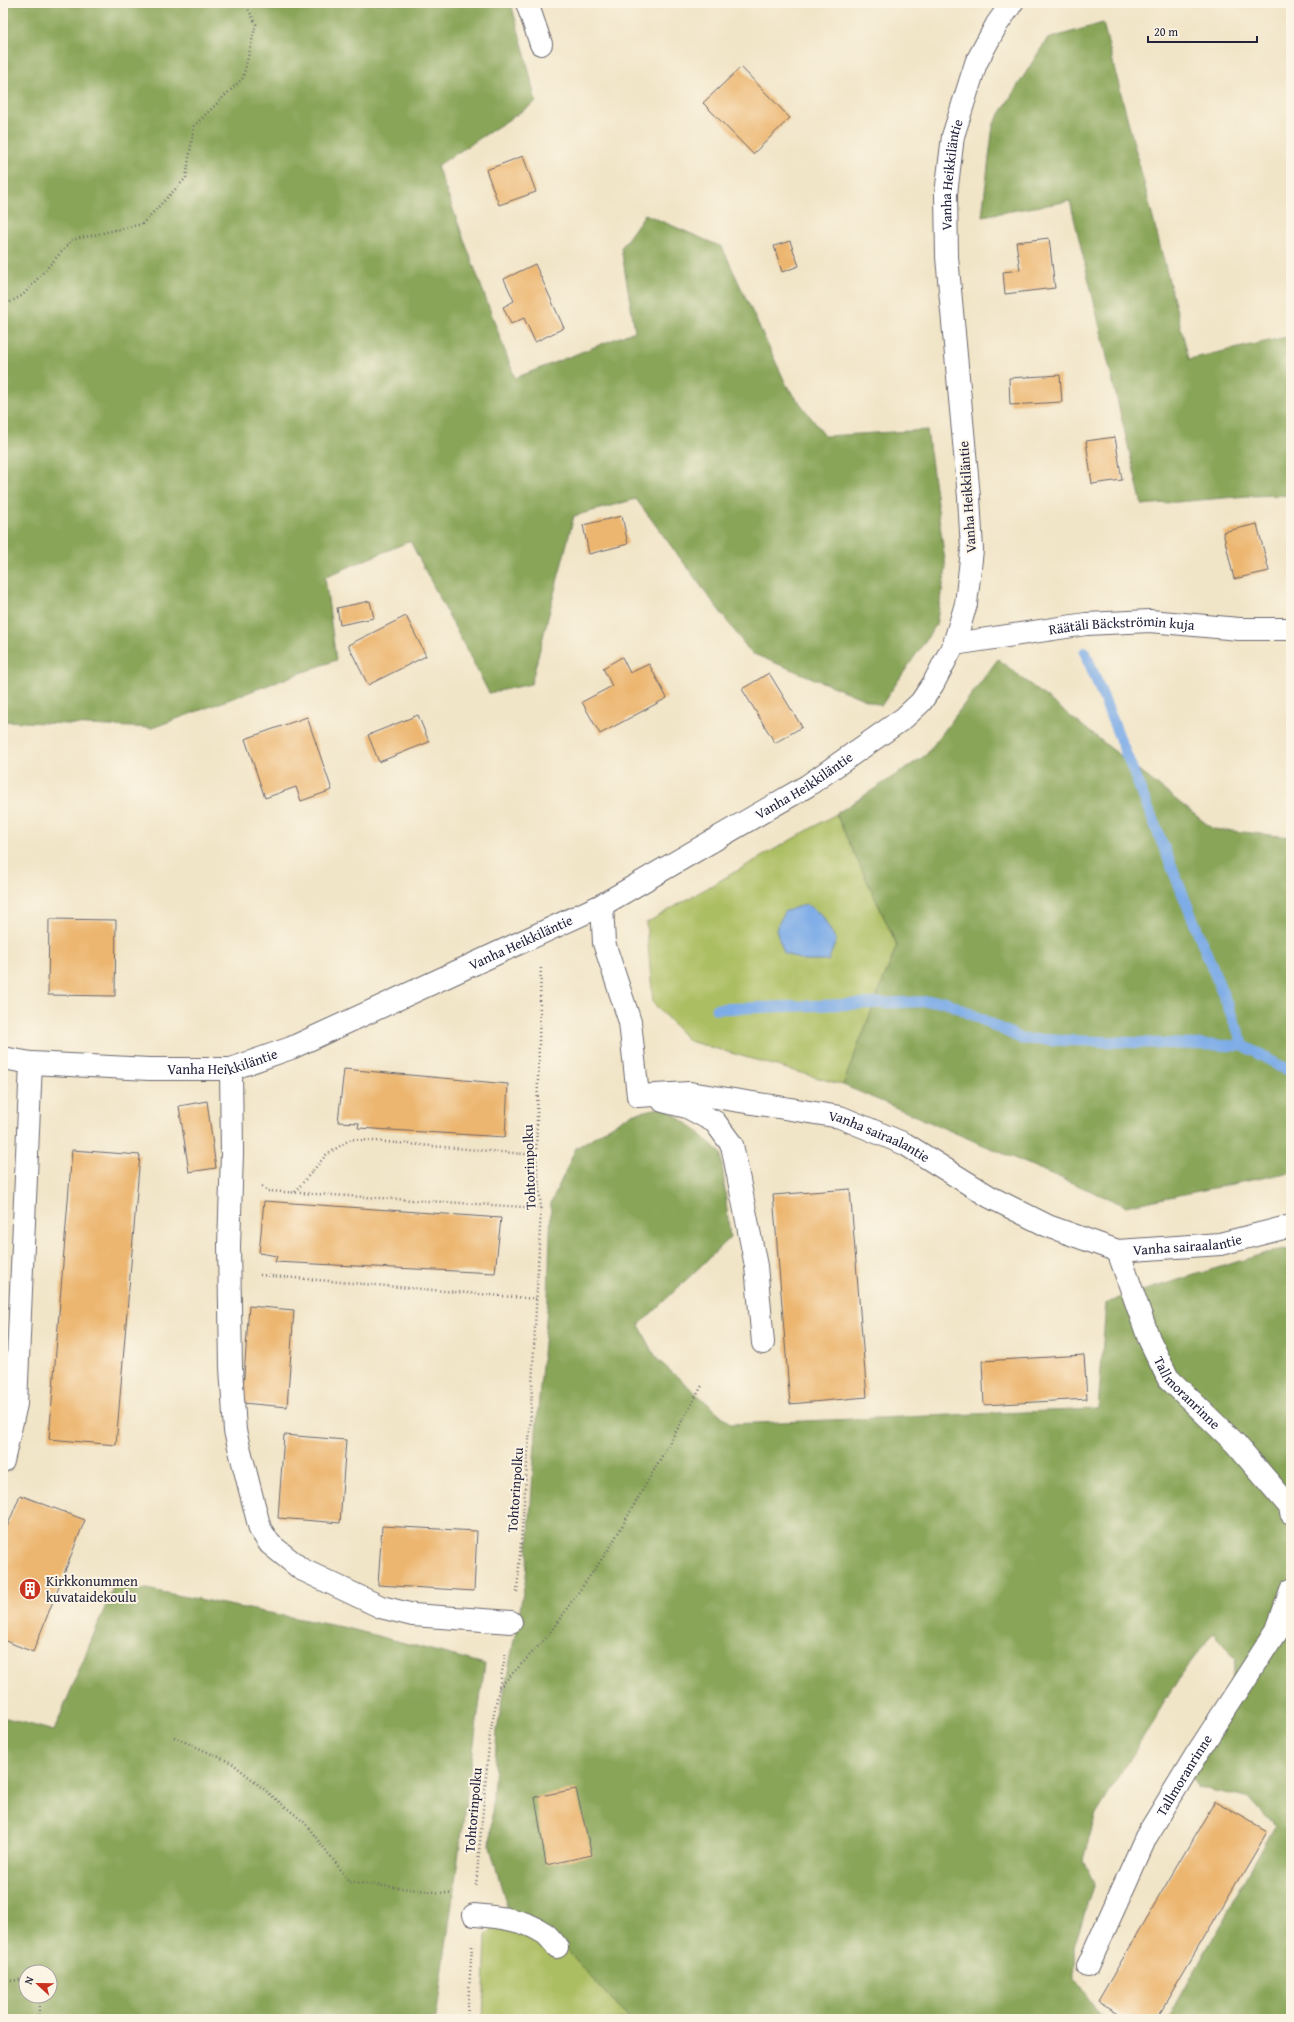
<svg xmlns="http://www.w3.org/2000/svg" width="1294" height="2022" viewBox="0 0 1294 2022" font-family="'Gentium Book Plus',serif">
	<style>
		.green { fill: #acbe62; stroke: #67704e }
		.forest { fill: #89a558; stroke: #56644a; fill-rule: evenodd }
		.water { fill: #7dace7; stroke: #506791 }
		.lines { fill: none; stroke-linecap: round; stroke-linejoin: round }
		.stream { stroke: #7dace7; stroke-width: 11 }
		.building { fill: #ecb66f }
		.minor-casing { stroke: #6a666c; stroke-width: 24 }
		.path { stroke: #6a666c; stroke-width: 2.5; stroke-dasharray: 1 3; stroke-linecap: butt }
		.minor { stroke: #fff; stroke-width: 22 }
		.labels { text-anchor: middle; stroke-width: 4; stroke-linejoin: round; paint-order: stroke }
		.street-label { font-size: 14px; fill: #22223b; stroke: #fcf5e5 }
		.poi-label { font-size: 14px; fill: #22223b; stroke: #fcf5e5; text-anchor: start }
	</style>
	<rect width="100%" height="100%" fill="#fcf5e5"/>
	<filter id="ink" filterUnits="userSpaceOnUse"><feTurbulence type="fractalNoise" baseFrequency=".025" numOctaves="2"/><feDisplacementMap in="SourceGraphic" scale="8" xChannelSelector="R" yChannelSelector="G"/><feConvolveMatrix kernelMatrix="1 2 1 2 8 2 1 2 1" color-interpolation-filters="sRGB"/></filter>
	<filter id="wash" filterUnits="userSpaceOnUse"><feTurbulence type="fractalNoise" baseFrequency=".012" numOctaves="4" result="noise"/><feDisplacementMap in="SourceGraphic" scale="16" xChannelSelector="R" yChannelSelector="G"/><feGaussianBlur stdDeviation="0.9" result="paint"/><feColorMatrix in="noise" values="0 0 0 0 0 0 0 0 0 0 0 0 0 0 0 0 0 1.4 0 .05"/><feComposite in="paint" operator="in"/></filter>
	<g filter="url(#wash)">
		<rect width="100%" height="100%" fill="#f1e5c8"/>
		<path class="green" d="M836,814L897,945L843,1085L689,1041L653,1003L646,923Z
			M508,1911L550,1932L629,2019H483L486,1935Z"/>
		<path class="forest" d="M3,3H511L526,58L536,102L437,166L515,378L635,331L621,248L645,214L722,247L787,386L825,436L927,430L946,568L936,625L881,706L751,653L636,499L574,516L531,684L489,693L410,541L325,577L336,660L152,728L3,721Z
			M1103,23L1189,359L1291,336V495L1247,496L1142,505L1070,201L982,216L993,125L1047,39Z
			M998,659L1213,829L1291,837V1172L1126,1206L843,1085L897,945L836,814L926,755Z
			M664,1107L695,1129L721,1153L730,1238L639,1325L657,1359L731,1424L1098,1409L1106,1302L1266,1253L1291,1249V2019H1168L1275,1826L1250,1799L1198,1787L1181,1761L1227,1697L1236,1659L1213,1633L1181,1675L1096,1814L1083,1860L1094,1883L1074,1947L1075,1979L1100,2015L1108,2019H629L550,1932L508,1911L490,1847L497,1729L526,1577L535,1443L548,1298L551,1203L576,1148L631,1114Z
			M115,1583L347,1628L485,1664L436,2019H3V1717L54,1731ZM26,1972H50V1996H26Z"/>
		<path class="water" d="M806,904L822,915L836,941L828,961H804L784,953L776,930L784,912Z"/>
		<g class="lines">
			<path class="stream" d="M1085,652L1244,1046L1291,1072
				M716,1009L944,1001L1022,1039L1244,1046"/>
		</g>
		<g id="blocks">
			<path class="building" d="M741,67L790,118L753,154L703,103Z
				M523,156L536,192L499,205L486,170Z
				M1049,238L1055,288L1005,294L1003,272L1020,270L1016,242Z
				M790,241L799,266L782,272L774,246Z
				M535,264L564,328L535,342L524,318L511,324L503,307L514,301L504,279Z
				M1060,375L1062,402L1010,405L1009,378Z
				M1115,437L1122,480L1092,484L1086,441Z
				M622,516L628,544L589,554L583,525Z
				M1257,524L1269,571L1234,579L1223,532Z
				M370,601L374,618L340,625L337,608Z
				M406,616L426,656L368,685L348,645Z
				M622,657L630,673L649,664L667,698L600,734L582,702L612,686L603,668Z
				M769,673L802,727L775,743L742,689Z
				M418,715L429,742L379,762L368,735Z
				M307,717L332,790L301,801L296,787L265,798L245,739Z
				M49,919L116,920L115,996L48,995Z
				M344,1069L508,1084L505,1137L358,1128L359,1123L338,1122Z
				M207,1101L216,1168L189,1172L179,1106Z
				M72,1150L140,1155L116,1445L49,1439Z
				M850,1189L867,1397L790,1404L773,1195Z
				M264,1201L501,1218L495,1273L275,1262L277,1256L259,1253Z
				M249,1306L294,1310L287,1407L242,1403Z
				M1084,1355L1087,1399L984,1405L982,1361Z
				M284,1435L346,1440L340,1523L278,1518Z
				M20,1495L85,1520L33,1652L3,1640V1537Z
				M382,1526L477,1531L474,1591L378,1585Z
				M576,1789L592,1855L546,1865L535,1797Z
				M1215,1801L1267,1831L1156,2019H1129L1098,2001Z"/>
		</g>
	</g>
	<g filter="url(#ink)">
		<use href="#blocks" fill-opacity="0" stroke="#6a666c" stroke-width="1"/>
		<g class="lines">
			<g class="minor-casing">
				<g id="minor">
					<path d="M527,3L541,44"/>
					<path id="s1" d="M954,644L1086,624L1150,621L1239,629H1291"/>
					<path id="s2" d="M602,905L604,943L630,1022L638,1096L690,1093L840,1117L905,1144L990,1197L1048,1226L1118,1251L1220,1244L1291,1226"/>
					<path id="s3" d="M3,1058L31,1063L149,1069H231L291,1048L602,905L807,786L904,718L921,702L933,684L954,644L966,604L972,550L969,497L947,257L946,194L953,136L976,63L997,24L1012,3"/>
					<path d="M231,1069L232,1153L229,1246L231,1367L235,1431L260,1529L270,1544L301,1569L381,1607L413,1615L511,1622"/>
					<path d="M663,1101L687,1107L715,1122L732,1145L756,1266L763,1343"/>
					<path id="s4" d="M1118,1251L1149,1339L1168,1378L1235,1443L1290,1507L1291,1513"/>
					<path d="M3,1461L16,1404L31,1063"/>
					<path d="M474,1915C497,1917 524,1919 544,1933C549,1936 553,1942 557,1947"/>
					<path id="s5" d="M1088,1966L1146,1837L1196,1755L1277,1630L1291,1590"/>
				</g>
			</g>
			<path class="path" d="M3,306L23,295L72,240L142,224L186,178L194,126L243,78L256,24L245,3
				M262,1186L267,1191L541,1208
				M295,1192L326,1155L351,1139L536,1155
				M260,1275L537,1299
				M517,1592L530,1427L541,1208L536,1155L541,966
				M499,1688L546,1638L609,1549L703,1384
				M174,1737L232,1763L305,1823L350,1882L453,1894
				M476,1885L490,1734L506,1652
				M3,1982L26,1979
				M39,2019V1996
				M467,2019L472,1946"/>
			<use href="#minor" class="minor"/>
		</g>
	</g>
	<defs>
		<g id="building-disc" transform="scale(1.15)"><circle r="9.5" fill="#c8321e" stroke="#fcf5e5"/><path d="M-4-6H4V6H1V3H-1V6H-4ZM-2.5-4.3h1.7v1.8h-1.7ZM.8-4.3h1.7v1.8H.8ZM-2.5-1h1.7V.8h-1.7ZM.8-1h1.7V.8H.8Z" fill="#fff"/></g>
	</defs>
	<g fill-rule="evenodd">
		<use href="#building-disc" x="30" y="1589"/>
	</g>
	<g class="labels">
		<g class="street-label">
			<text dy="5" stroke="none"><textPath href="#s3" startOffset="1553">Vanha Heikkiläntie</textPath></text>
			<text transform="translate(967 497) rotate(-94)" y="5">Vanha Heikkiläntie</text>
			<text dy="5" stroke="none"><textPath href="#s1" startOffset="169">Räätäli Bäckströmin kuja</textPath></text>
			<text dy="5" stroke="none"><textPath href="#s3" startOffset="869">Vanha Heikkiläntie</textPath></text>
			<text dy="5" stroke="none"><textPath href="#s3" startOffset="545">Vanha Heikkiläntie</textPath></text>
			<text dy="5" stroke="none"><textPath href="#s3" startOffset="221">Vanha Heikkiläntie</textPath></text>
			<text dy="5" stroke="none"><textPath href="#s2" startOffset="443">Vanha sairaalantie</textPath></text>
			<text transform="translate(529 1167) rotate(-92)" y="5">Tohtorinpolku</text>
			<text dy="5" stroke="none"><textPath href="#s2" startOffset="779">Vanha sairaalantie</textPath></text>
			<text dy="5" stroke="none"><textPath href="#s4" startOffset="160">Tallmoranrinne</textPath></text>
			<text transform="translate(515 1490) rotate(-86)" y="5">Tohtorinpolku</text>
			<text dy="5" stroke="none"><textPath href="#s5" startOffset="214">Tallmoranrinne</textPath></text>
			<text transform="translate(473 1810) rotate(-85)" y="5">Tohtorinpolku</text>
		</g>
		<g class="poi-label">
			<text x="46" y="1586">Kirkkonummen<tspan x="46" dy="16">kuvataidekoulu</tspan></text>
		</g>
	</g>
	<rect width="1294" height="2022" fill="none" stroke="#fcf5e5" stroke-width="16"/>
	<g transform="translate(38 1984) rotate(292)"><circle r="19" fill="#fcf5e5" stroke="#a5a1a1"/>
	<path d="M0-3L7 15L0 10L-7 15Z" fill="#c8321e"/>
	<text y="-6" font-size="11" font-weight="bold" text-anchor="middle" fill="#22223b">N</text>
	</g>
	<path d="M1148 36v6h109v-6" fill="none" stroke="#22223b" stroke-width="2"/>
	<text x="1154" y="36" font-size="12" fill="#22223b" stroke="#fcf5e5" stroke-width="3" paint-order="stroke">20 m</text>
</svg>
